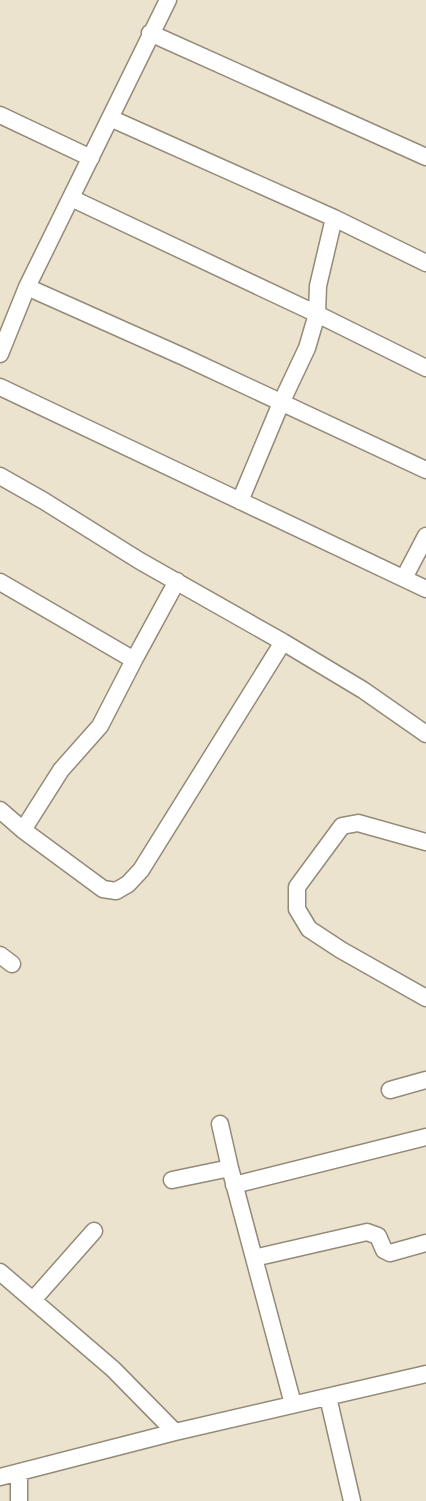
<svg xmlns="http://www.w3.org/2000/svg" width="426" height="1501" viewBox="0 0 426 1501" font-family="Commissioner,sans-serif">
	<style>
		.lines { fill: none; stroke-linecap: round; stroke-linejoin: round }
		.street-casing { stroke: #938a78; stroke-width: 19 }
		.street { stroke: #fff; stroke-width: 16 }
	</style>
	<rect width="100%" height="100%" fill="#ece3cf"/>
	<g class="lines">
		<g class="street-casing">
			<path id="street" d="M150,33L426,157
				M0,115L91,158
				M110,118L334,218L426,263
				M71,198L317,314L426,368
				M27,287L184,357L426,470
				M0,354L27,287L168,0
				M0,387L426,589
				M0,476L44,501L140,561L283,642L363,690L426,734
				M240,501L281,403L307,348L317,314L318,286L334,218
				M404,578L426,536
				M0,582L134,660L177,581
				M0,810L23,830L103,889L116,891L128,884L141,870L283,642
				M23,830L61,770L100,726L134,660
				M426,842L358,823L342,826L297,887V909L309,929L341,950L426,998
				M0,955L12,964
				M390,1090L426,1080
				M220,1124L230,1168L293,1404
				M172,1180L230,1168
				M234,1185L426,1137
				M254,1258L367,1232L378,1236L384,1250L390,1253L426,1243
				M0,1272L113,1369L175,1432
				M33,1300L94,1231
				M328,1397L352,1501
				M19,1472V1501
				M0,1477L175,1432L426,1374"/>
		</g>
		<use href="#street" class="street"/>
	</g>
</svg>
